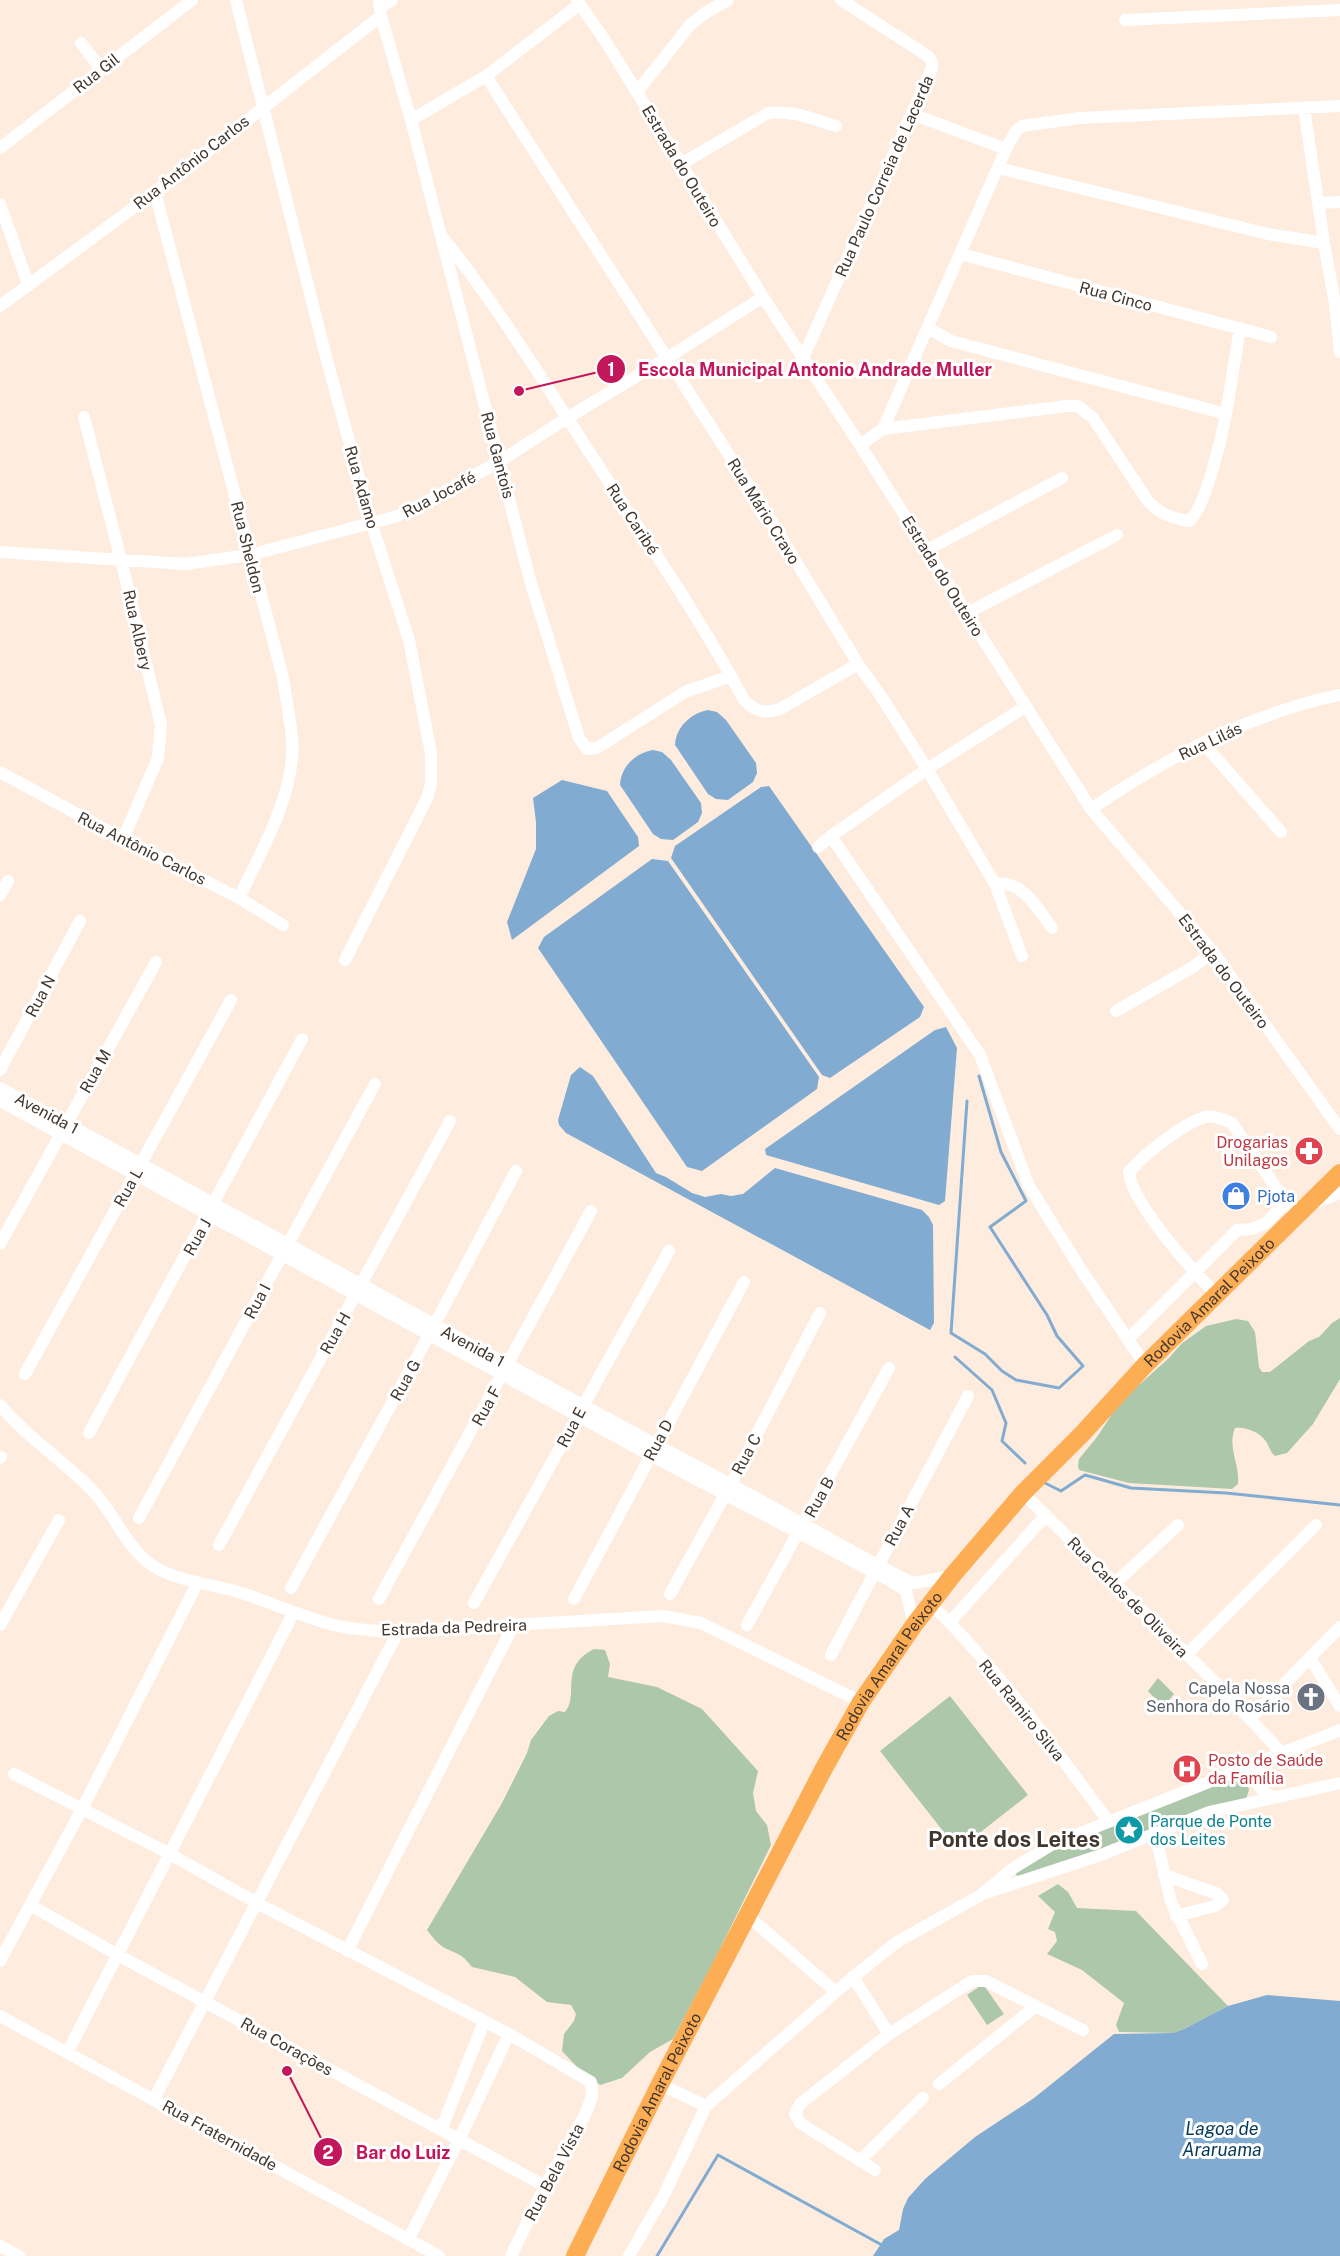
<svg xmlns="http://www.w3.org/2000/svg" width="1340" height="2256" viewBox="0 0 1340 2256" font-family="'Public Sans',sans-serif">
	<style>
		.green { fill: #adc7aa }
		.water { fill: #81abd0 }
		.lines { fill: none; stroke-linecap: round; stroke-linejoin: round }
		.stream { stroke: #81abd0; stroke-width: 3 }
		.minor { stroke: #fff; stroke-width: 12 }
		.highway { stroke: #fdad54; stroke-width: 18 }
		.labels { text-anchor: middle; stroke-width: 6; stroke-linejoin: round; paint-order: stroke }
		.street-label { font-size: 16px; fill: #42372e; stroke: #fff }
		.health-label { font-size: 16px; fill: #be3a42; stroke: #fff; text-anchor: end }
		.shop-label { font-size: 16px; fill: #366cbe; stroke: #fff; text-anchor: start }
		.worship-label { font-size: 16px; fill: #5b616d; stroke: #fff; text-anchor: end }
		.culture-label { font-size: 16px; fill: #0d838f; stroke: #fff; text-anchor: start }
		.water-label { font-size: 18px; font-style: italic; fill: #04395c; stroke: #fff }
		.district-label { font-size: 22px; font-weight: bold; fill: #42372e; stroke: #fff }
		.leader { fill: none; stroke: #c2185b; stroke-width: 2 }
		.callout-dot { fill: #c2185b; stroke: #fff; stroke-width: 2 }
		.mark-label { font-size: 18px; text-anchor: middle; font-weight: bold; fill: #fff }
		.callout-label { font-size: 18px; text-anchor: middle; font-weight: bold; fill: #c2185b; stroke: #fff; stroke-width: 6; stroke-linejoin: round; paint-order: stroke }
	</style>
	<rect width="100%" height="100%" fill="#feeddf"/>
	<path class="green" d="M1340,1318V1379L1313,1424L1287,1453L1275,1456C1270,1452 1270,1448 1267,1443C1262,1433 1245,1426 1235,1428C1227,1448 1240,1464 1238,1484L1232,1489L1129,1483L1079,1470L1078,1466L1079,1459L1097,1437L1120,1402L1169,1358L1181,1344L1206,1326L1236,1319L1248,1321L1255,1332L1259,1367L1262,1372H1270L1309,1341L1319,1337L1332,1323Z
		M594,1649L605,1650L610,1664L608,1677L657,1687L702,1709L758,1771L753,1793L756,1811L767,1825L771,1845L714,1961L673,2039L650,2052L622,2078L600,2085L579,2069L562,2051L564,2034L574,2021L576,2014L571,2005L547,2002L515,1977L472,1967C461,1953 459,1955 445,1948C438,1945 432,1936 427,1930L502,1803L527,1753L531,1740L549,1716L558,1711L565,1712C580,1695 558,1667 594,1649Z
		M1158,1678L1174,1694L1163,1707L1148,1691Z
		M950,1696L1028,1795L958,1850L880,1751Z
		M1238,1775L1246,1780L1249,1790L1246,1799L1019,1880L1015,1872L1054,1848Z
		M1058,1884L1068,1892L1077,1908L1136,1911L1228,2006L1184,2029L1173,2033L1119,2032L1116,2025L1124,2003L1082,1970L1047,1954L1057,1941L1055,1932L1048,1929L1055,1912L1038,1896Z
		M983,1984L1004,2014L987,2025L967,1995Z"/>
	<path class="water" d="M708,710L717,712L726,720L756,763L757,773L753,782L728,800L716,799L708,794L675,745C676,727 691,713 708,710Z
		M653,750L662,752L671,760L701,803L702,813L698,822L673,840L661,839L653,834L620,785C621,766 636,753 653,750Z
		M562,780L607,791L638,837L639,846L512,940L507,922L536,849V822L533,798Z
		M769,786L924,1007L920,1017L830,1078L822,1075L671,858L675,846L761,787Z
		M652,859L668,861L819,1077L817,1089L702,1171L687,1167L538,948L544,937Z
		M946,1027L957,1048L945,1201L939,1205L766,1155L765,1149L935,1030Z
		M580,1067L593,1076L656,1173L666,1177L692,1193L705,1197L721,1194L731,1196L743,1194L775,1168L922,1210L929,1217L933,1225L934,1323L930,1330L566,1133L559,1125L558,1120L571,1075Z
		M1267,1995L1340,2001V2256H873L884,2239L899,2230L903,2209L908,2198L925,2179L975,2137L1034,2098L1114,2034L1173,2033L1184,2029L1228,2006Z"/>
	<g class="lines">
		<path class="stream" d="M967,1101L951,1333L985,1354L1002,1371L1016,1380L1059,1388L1083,1366L1057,1336L1047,1315L990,1227L1026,1201L1001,1152L979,1076
			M955,1357L992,1390L1006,1423L1002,1441L1025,1463
			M1043,1482L1061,1491L1085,1475L1131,1488L1226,1493L1340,1505
			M657,2256L718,2155L880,2244"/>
		<path class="minor" d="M236,0L325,353L371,522L409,640L431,753V784L427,798L345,960
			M379,0L381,16L411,120L530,580L579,738L587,749L597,748L685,692L731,676
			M577,0L606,42L763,297L860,445L1091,809L1213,952L1340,1129
			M381,7L392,0
			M1125,20L1340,10
			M81,43L101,69
			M486,76L772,522L858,664L881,696L927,769L995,884L1022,956
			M637,92L690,25L705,13L728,0
			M1304,108L1324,243L1335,304L1340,352
			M912,114L1006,149
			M411,120L486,76L580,4
			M0,148L192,0
			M681,164L768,113C792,110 813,119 836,126
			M998,168L1268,234L1324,243
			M155,192L283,678C286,698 290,718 292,738C297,790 261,852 239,898
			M1318,203L1340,202
			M0,204L28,284
			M443,238C498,306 544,383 592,456C644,537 699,616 744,700C756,712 764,714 780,709L858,664
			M961,254L1271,337
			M0,306L155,192L381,16
			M803,358L932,68V62L928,56L841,0
			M1226,414L1240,328
			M84,417L121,560L161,725L158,758L123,839
			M883,429L1006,149L1015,132L1022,126L1080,118L1340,106
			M860,445L883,429L1067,406H1078L1093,418L1147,500C1159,514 1171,518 1189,521C1205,510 1222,435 1226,414L951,341L928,328
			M927,550L1062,478
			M0,552L186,564L249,555L394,517L410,511L500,461L567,418L667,358L763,297
			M967,613L1117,535
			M1203,743L1281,832
			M0,772L123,839L239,898L283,925
			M1091,809C1166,758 1250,713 1340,695
			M831,836L980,1055L1029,1186L1078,1265L1145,1365
			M818,847L831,836L927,769L1025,707
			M995,884C1022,879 1038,909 1052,928
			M0,895L8,881
			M1116,1011L1193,967L1213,952
			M0,1070L80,921
			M0,1088C244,1218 485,1355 730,1484C790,1516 848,1550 908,1581L914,1583L952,1576
			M0,1101L650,1455L889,1580L906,1591L914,1625
			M1313,1203L1340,1193
			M0,1244L156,962
			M1216,1294C1192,1270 1132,1204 1129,1172C1143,1155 1184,1123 1205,1117C1214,1115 1225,1120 1232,1123L1296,1217
			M1129,1338L1237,1230L1252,1229L1266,1223L1285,1203
			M25,1374L231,1000
			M0,1405C27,1437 61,1459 90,1488C113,1510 124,1544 149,1563C173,1581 207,1583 235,1591C268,1601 300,1616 334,1625C355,1630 376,1631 398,1632L663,1616L701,1623L861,1702
			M89,1433L302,1039
			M0,1458L1,1457
			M1023,1493L1219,1686L1282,1753
			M139,1518L375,1084
			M219,1545L450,1121
			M1115,1583L1178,1525
			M291,1588L429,1335L516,1171
			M670,1594L731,1484L820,1313
			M379,1599L591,1211
			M574,1599L744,1282
			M474,1603L669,1251
			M930,1603C997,1668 1053,1746 1108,1821
			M950,1622L1046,1515
			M0,1625L59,1520
			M747,1625L889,1368
			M831,1655L968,1396
			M1186,1655L1316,1525
			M1310,1658L1340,1706
			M1251,1718L1340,1627
			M1266,1760C1254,1778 1253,1787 1274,1798
			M14,1774L170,1854L255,1902L509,2034L591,2082L592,2097L584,2117L545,2186L511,2256
			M1155,1833L1171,1902L1202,1964
			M1164,1875L1218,1894L1223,1900L1215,1906L1176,1916
			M985,1893L1098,1856L1209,1812L1340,1783
			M30,1905L118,1955L545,2186
			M748,1916L836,1992
			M347,1951L513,1626
			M0,1961L82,1809L198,1582
			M853,1977L889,2034
			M0,2016L439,2256
			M67,2053L294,1612
			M660,2084L706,2106
			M939,2084L1036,2006
			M154,2099L398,1632
			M441,2130L484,2022
			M860,2161L923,2098
			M875,2170L800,2123L795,2114L800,2104L889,2034L972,1981H986L1083,2030
			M408,2240L459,2140L509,2034
			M0,2246L19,2256
			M629,2256L663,2197L706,2106L853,1977L897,1942L981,1895L1012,1869L1053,1844L1340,1730"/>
		<path class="highway" id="s1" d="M575,2256L660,2084L823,1770L861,1702L914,1625L952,1576L1023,1493L1082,1434L1145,1365L1340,1173"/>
	</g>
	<defs>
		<g id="pharmacy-disc" transform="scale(1.5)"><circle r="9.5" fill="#e0444e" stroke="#fff"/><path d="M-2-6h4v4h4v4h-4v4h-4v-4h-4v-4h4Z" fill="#fff"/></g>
		<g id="shop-disc" transform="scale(1.5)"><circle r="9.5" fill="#3f7fe0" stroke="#fff"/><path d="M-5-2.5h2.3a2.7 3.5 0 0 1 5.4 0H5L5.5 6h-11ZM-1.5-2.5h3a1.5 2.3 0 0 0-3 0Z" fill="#fff"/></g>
		<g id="church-disc" transform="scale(1.5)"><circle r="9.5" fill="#6b7280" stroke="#fff"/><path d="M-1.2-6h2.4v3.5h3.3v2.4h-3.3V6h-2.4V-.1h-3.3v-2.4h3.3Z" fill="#fff"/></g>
		<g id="hospital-disc" transform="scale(1.5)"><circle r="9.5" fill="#e0444e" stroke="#fff"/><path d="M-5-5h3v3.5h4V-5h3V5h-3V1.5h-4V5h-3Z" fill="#fff"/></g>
		<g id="sight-disc" transform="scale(1.5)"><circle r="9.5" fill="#0f9aa8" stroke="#fff"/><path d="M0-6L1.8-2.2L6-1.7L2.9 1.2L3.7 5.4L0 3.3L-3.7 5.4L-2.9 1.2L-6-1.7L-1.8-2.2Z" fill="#fff"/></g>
	</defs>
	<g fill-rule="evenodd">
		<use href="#pharmacy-disc" x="1309" y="1151"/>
		<use href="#shop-disc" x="1236" y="1196"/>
		<use href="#church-disc" x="1311" y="1697"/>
		<use href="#hospital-disc" x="1187" y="1769"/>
		<use href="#sight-disc" x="1129" y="1830"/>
	</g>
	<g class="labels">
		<g class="street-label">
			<text transform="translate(96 73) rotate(-38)" y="6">Rua Gil</text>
			<text transform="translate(191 162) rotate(-38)" y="6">Rua Antônio Carlos</text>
			<text transform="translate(682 166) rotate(59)" y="6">Estrada do Outeiro</text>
			<text transform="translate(884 176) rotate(-66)" y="6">Rua Paulo Correia de Lacerda</text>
			<text transform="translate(1116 296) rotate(15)" y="6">Rua Cinco</text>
			<text transform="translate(498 455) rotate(75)" y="6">Rua Gantois</text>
			<text transform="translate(362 487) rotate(74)" y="6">Rua Adamo</text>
			<text transform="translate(439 494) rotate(-28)" y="6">Rua Jocafé</text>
			<text transform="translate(764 511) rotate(58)" y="6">Rua Mário Cravo</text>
			<text transform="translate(633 519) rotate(57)" y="6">Rua Caribé</text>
			<text transform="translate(248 547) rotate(76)" y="6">Rua Sheldon</text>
			<text transform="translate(943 576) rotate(58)" y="6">Estrada do Outeiro</text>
			<text transform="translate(138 630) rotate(77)" y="6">Rua Albery</text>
			<text transform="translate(1210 741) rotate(-25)" y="6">Rua Lilás</text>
			<text transform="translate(142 848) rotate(27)" y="6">Rua Antônio Carlos</text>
			<text transform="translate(1224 971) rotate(53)" y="6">Estrada do Outeiro</text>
			<text transform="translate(40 996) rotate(-62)" y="6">Rua N</text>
			<text transform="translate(95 1071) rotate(-61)" y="6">Rua M</text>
			<text transform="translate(47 1113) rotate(28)" y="6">Avenida 1</text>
			<text transform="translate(128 1187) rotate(-61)" y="6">Rua L</text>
			<text transform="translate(197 1237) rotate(-61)" y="6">Rua J</text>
			<text transform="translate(257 1301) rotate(-62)" y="6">Rua I</text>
			<text dy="6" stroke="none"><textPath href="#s1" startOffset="1155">Rodovia Amaral Peixoto</textPath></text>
			<text transform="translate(335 1333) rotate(-61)" y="6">Rua H</text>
			<text transform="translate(473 1346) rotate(28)" y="6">Avenida 1</text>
			<text transform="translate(405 1380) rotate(-61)" y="6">Rua G</text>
			<text transform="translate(486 1406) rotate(-61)" y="6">Rua F</text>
			<text transform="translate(571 1427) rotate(-62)" y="6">Rua E</text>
			<text transform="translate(658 1440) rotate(-62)" y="6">Rua D</text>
			<text transform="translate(746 1454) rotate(-62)" y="6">Rua C</text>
			<text transform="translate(819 1497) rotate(-61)" y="6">Rua B</text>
			<text transform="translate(899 1525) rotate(-62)" y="6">Rua A</text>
			<text transform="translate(1128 1597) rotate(45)" y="6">Rua Carlos de Oliveira</text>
			<text transform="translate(454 1627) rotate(-2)" y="6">Estrada da Pedreira</text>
			<text dy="6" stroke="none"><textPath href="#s1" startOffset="669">Rodovia Amaral Peixoto</textPath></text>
			<text transform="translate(1022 1710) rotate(51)" y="6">Rua Ramiro Silva</text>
			<text transform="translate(287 2046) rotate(29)" y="6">Rua Corações</text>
			<text dy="6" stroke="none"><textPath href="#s1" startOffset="183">Rodovia Amaral Peixoto</textPath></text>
			<text transform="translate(220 2135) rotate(29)" y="6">Rua Fraternidade</text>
			<text transform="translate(554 2172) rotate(-62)" y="6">Rua Bela Vista</text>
		</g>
		<g class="health-label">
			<text x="1288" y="1148">Drogarias<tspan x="1288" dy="18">Unilagos</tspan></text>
			<text x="1208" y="1766" text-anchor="start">Posto de Saúde<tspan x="1208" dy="18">da Família</tspan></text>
		</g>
		<g class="shop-label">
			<text x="1257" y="1202">Pjota</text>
		</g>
		<g class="worship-label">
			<text x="1290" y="1694">Capela Nossa<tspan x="1290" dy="18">Senhora do Rosário</tspan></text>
		</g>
		<g class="culture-label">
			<text x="1150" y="1827">Parque de Ponte<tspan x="1150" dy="18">dos Leites</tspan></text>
		</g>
		<g class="water-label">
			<text x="1222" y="2135">Lagoa de<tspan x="1222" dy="21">Araruama</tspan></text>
		</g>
		<g class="district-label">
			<text x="1014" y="1847">Ponte dos Leites</text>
		</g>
	</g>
	<path class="leader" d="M519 391L611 369M287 2071L328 2152"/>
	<g class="callout-dot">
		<circle cx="519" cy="391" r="6"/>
		<circle cx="287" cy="2071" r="6"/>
		<circle cx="611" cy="369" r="15"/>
		<circle cx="328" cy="2152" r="15"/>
	</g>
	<g class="mark-label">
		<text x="611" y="376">1</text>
		<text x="328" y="2159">2</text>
	</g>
	<g class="callout-label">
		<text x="815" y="376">Escola Municipal Antonio Andrade Muller</text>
		<text x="403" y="2159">Bar do Luiz</text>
	</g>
</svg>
